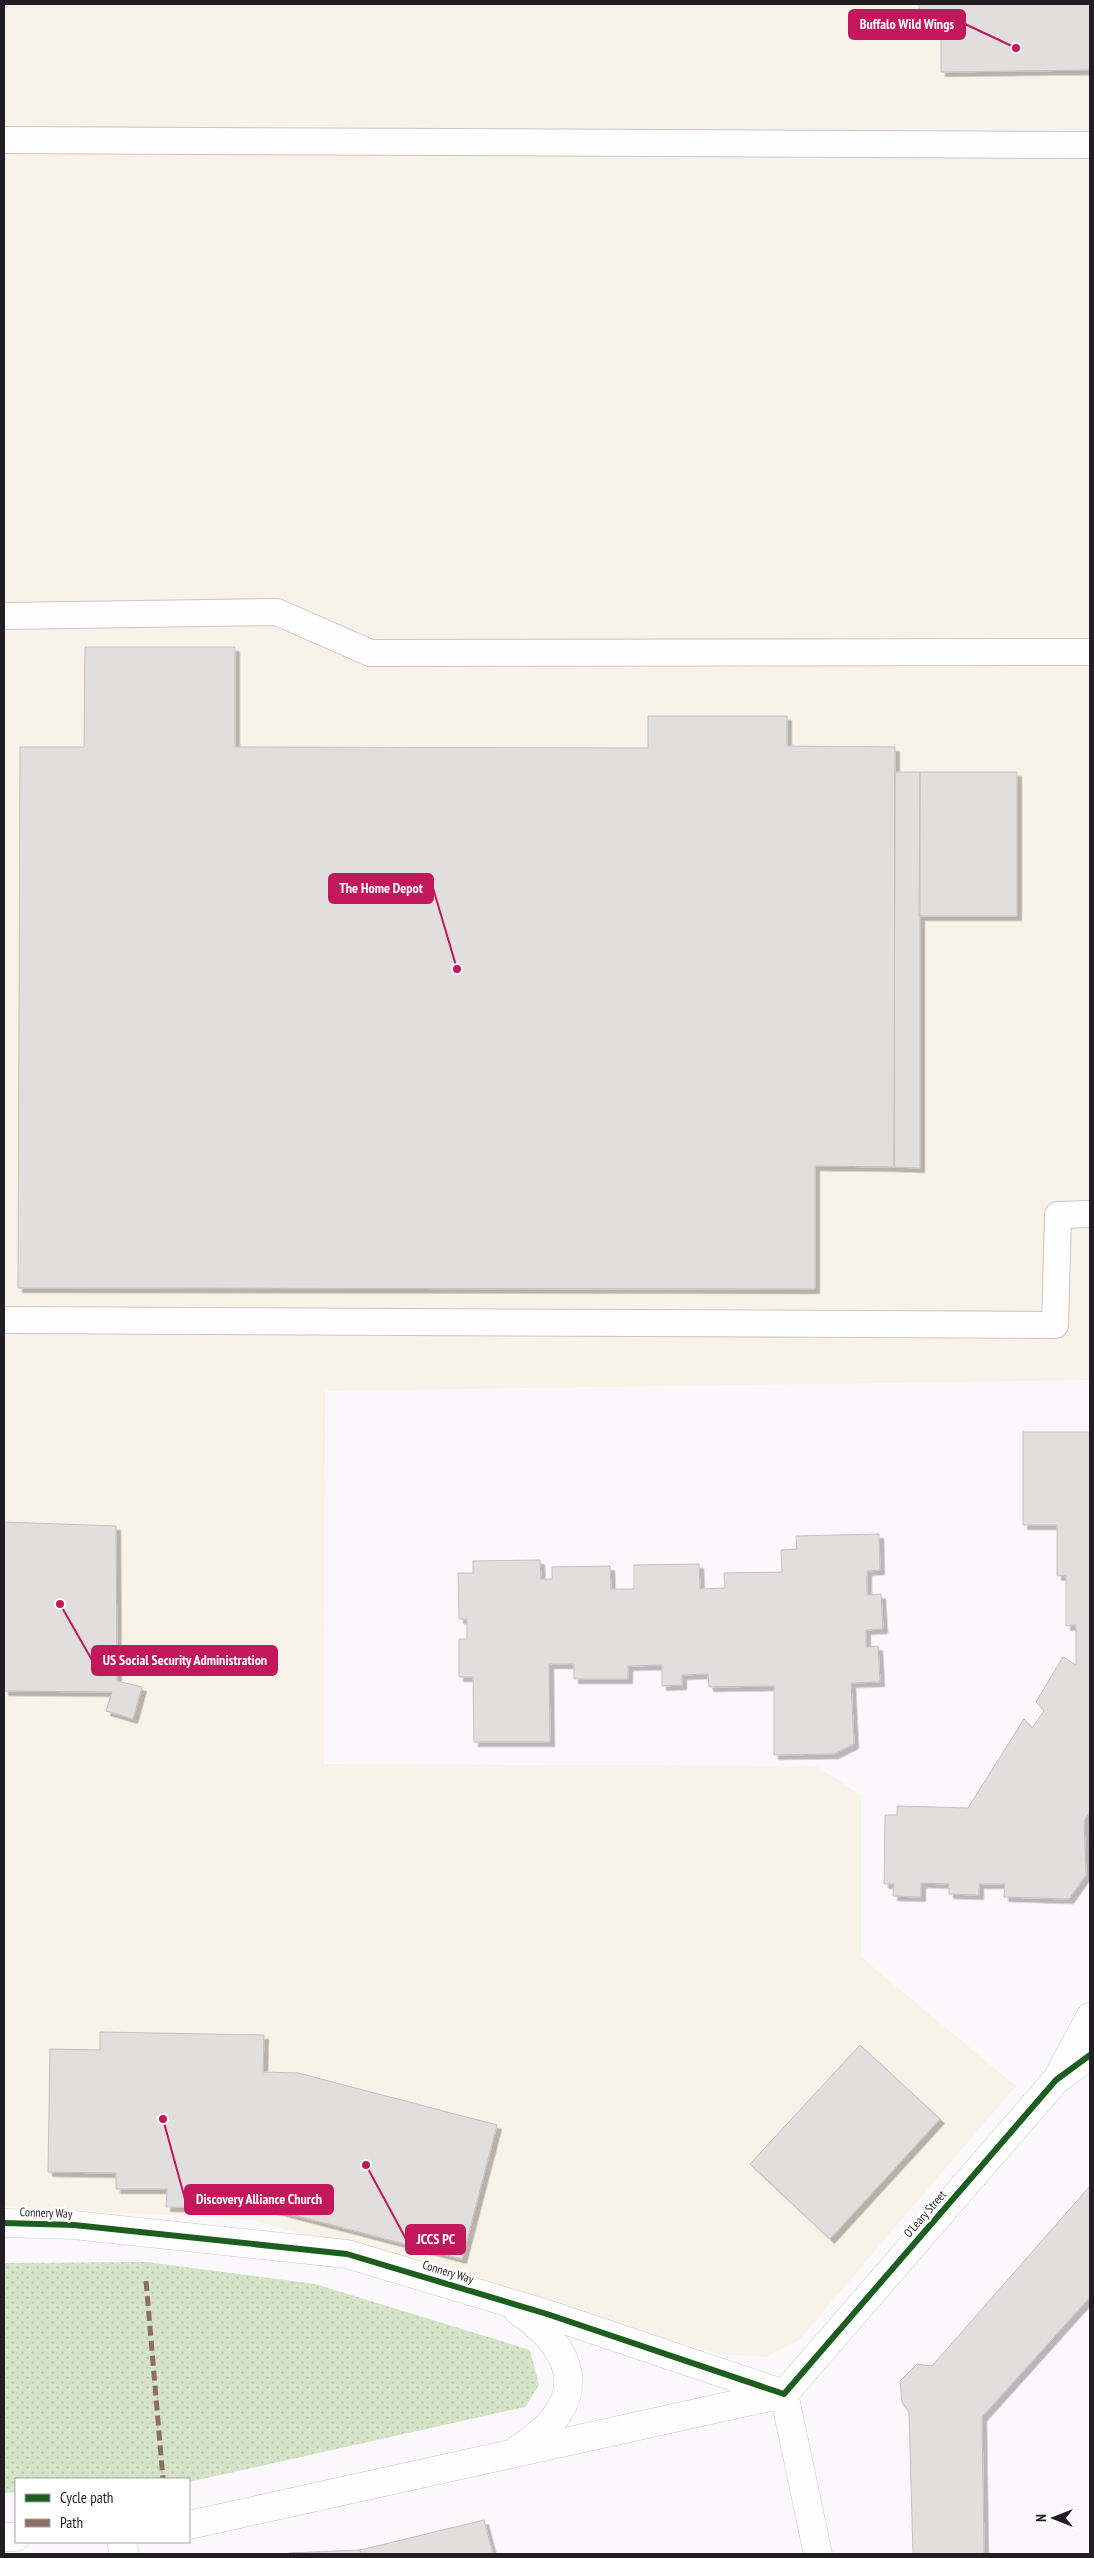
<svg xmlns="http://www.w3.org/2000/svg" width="1094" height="2558" viewBox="0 0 1094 2558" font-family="'PT Sans Narrow',sans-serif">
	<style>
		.commercial { fill: #f9f2e8 }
		.grass { fill: url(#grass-dots) }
		.building { fill: #e3dede; stroke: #c4c0c0; filter: url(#shadow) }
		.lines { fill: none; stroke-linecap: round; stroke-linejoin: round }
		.service-casing { stroke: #c9c6ca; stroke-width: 28 }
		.minor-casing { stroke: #c9c6ca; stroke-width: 29 }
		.tertiary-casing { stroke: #c9c6ca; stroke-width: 29 }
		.service { stroke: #fefeff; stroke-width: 26 }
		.minor { stroke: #fefeff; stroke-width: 28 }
		.tertiary { stroke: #fefeff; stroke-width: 28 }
		.quiet { stroke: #8d6e63; stroke-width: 5; stroke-dasharray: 10 5; stroke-linecap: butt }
		.cycleway-casing { stroke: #fff; stroke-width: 9 }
		.cycleway { stroke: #1b5e20; stroke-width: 6 }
		.labels { text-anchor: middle; stroke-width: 5; stroke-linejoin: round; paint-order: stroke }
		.street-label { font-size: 12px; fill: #211d22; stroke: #fff }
		.leader { fill: none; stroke: #c2185b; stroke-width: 2 }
		.callout-dot { fill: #c2185b; stroke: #fff; stroke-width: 2 }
		.callout { fill: #c2185b; stroke: #c2185b; stroke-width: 2 }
		.callout-label { font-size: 14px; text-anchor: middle; font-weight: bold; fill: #fff }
	</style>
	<defs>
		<pattern id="grass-dots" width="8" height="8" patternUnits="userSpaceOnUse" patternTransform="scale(1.25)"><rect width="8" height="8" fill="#d5e4c7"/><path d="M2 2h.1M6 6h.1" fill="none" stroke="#b7c3ab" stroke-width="1.8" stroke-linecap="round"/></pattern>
		<filter id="shadow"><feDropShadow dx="4.5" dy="4.5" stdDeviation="0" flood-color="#0004"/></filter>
	</defs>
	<rect width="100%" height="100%" fill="#fbf8fc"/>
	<path class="commercial" d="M4,4H1090V1380L325,1391L324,1764L816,1766L861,1795V1957L1016,2086L799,2340L766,2357L719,2354L253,2220L4,2206Z"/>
	<path class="grass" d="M147,2262L315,2284L530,2350L539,2385L525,2407L189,2482V2479H16V2492L4,2493V2263Z"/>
	<path class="building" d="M919,4H1090V70L941,72V27H919Z
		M85,647H235V747L648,748V716H787V746L895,747L894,1167L815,1166V1289L18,1288L20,747H84Z
		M895,772H920V1168L894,1167Z
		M920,772H1017V916H919Z
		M1023,1432H1090V1811L1084,1821L1086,1875L1069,1899L1004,1897L1005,1884H979V1895L949,1894V1884L921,1883V1897L893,1896L894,1884H884L885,1815H897V1806L968,1808L1024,1719L1032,1728L1044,1711L1036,1702L1063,1657L1076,1665V1625L1066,1626V1575L1057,1576V1525H1023Z
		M4,1522L116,1526L117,1681L142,1687L133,1719L106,1711L112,1692L4,1691Z
		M879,1534L880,1570L867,1571V1595L881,1594L883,1629L866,1630V1647L878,1646L880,1682L851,1683L854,1744L834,1754L774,1755V1686L709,1687L708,1674L682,1675V1685L662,1686V1665L628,1666V1679H574V1664H549L550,1742H474L473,1677H459V1639H467V1619H459L458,1573H473V1561L540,1560L541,1579H552V1567L610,1566L611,1589H634V1565L699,1564L700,1589L725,1588L724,1573L782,1572L781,1550L797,1549L796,1536Z
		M100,2032L264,2035L263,2072L298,2073L497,2125L462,2259L267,2208L166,2207L167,2189H116V2173L48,2172L50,2049L100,2050Z
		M860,2045L940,2119L830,2239L750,2164Z
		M1090,2186V2297L982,2417L984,2554H913L909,2412L902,2403L900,2381L917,2364L932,2366Z
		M484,2520L493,2554H361L360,2550Z
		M360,2550L361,2554L289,2553Z"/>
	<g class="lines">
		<g class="service-casing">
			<path id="service" d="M4,140L1090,145
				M4,616L277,612L370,653L1090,652
				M4,1320L1055,1325L1058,1215L1090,1214"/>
		</g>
		<g class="minor-casing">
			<path id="minor" d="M784,2394L818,2554
				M121,2542L125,2554"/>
		</g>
		<g class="tertiary-casing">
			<path id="tertiary" d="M1060,2073L1090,2017
				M4,2223L74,2225L347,2254L547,2314L784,2394
				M784,2394L1056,2080L1090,2055
				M517,2450C529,2441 544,2432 553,2420C589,2376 555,2336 518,2311
				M189,2525L783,2394
				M4,2537H16"/>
		</g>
		<use href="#service" class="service"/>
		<use href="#minor" class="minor"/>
		<use href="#tertiary" class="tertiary"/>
		<path class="quiet" d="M146,2281L163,2479"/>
		<g class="cycleway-casing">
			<path id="cycleway" d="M4,2223L74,2225L347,2254L547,2314L784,2394L1056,2080L1090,2055"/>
		</g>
		<use href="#cycleway" class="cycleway"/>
	</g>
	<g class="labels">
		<g class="street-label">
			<text transform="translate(46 2213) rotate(2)" y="4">Connery Way</text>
			<text transform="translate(925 2214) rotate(-49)" y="4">O'Leary Street</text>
			<text transform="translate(448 2272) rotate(17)" y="4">Connery Way</text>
		</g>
	</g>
	<path class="leader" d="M1016 48L965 24M457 969L433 888M60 1604L92 1660M163 2119L185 2199M366 2165L406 2239"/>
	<g class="callout-dot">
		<circle cx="1016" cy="48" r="5"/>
		<circle cx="457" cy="969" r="5"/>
		<circle cx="60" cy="1604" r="5"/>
		<circle cx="163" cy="2119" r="5"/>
		<circle cx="366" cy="2165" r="5"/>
	</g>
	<g class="callout">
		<rect x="849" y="10" width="116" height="29" rx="5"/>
		<rect x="329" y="874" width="104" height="29" rx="5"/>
		<rect x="92" y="1646" width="185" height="29" rx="5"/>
		<rect x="185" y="2185" width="148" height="29" rx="5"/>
		<rect x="406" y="2225" width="59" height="29" rx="5"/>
	</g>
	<g class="callout-label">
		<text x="907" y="29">Buffalo Wild Wings</text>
		<text x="381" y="893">The Home Depot</text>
		<text x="185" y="1665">US Social Security Administration</text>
		<text x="259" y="2204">Discovery Alliance Church</text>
		<text x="436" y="2244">JCCS PC</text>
	</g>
	<rect width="1094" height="2558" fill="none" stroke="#211d22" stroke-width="10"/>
	<rect x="15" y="2478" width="175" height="65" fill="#ffffff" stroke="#a6a5a7"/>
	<rect x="25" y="2494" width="25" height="8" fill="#1b5e20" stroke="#a6a5a7"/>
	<text x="60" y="2503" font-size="15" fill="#211d22">Cycle path</text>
	<rect x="25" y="2519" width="25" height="8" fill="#8d6e63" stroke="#a6a5a7"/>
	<text x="60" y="2528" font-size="15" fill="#211d22">Path</text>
	<g transform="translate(1054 2518) rotate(270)" stroke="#ffffff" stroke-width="4" paint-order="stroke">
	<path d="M0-4L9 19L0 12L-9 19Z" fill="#211d22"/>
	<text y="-8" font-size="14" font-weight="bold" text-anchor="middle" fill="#211d22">N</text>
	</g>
</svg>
